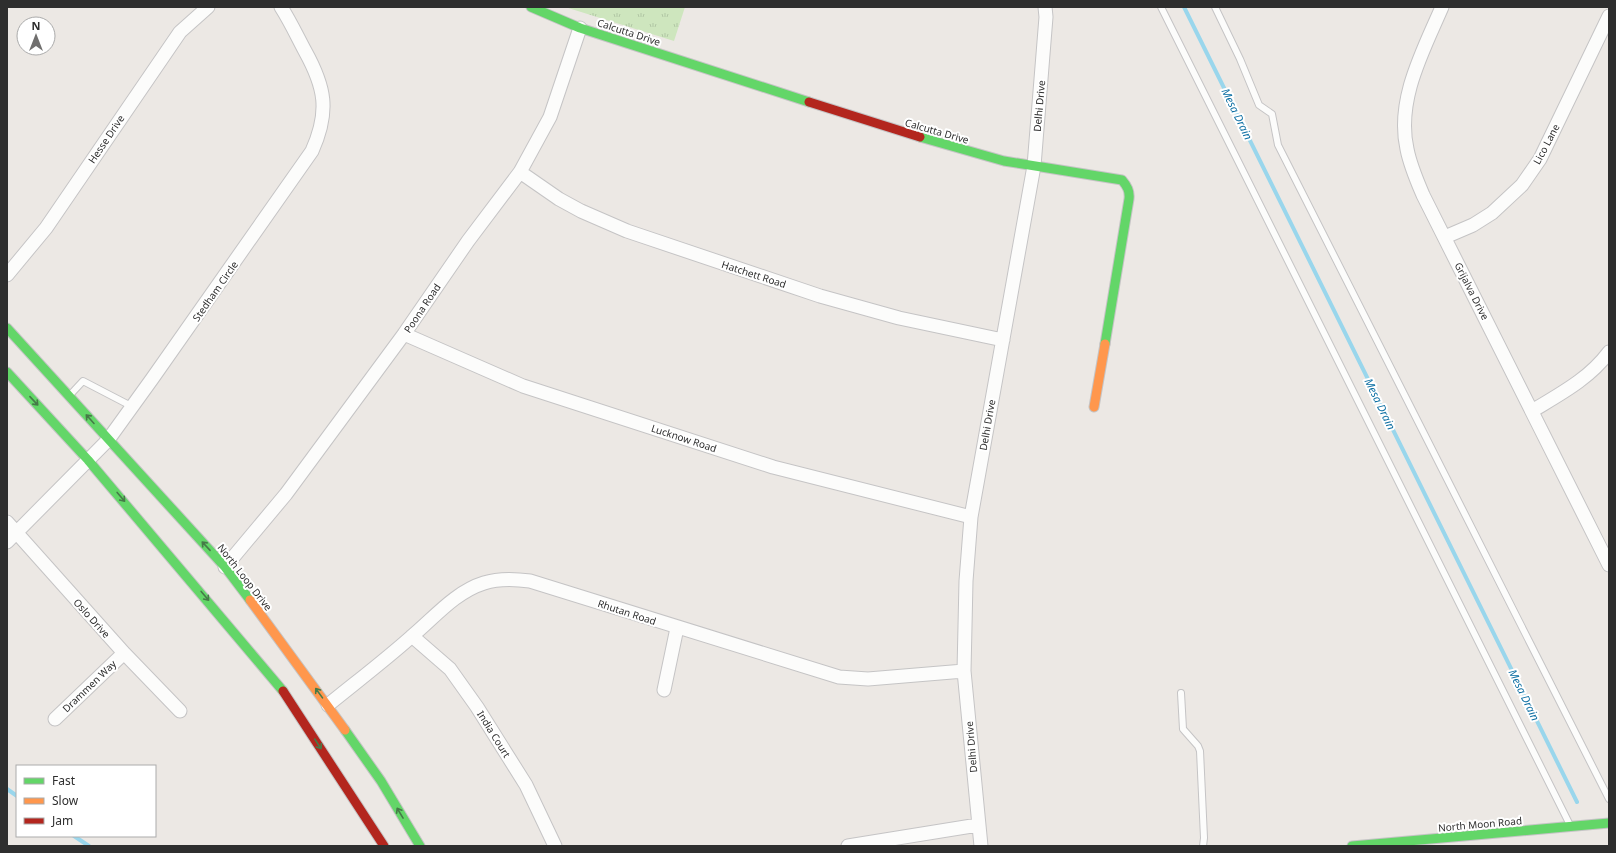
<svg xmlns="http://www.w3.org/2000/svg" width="1616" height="853" viewBox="0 0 1616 853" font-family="'Noto Sans',sans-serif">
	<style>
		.park { fill: url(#park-tufts) }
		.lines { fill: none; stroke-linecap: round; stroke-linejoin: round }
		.stream { stroke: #99d6ec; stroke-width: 4 }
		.lane-casing { stroke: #c5c4c5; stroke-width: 8 }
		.street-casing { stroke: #c5c4c5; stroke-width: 15 }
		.fast-casing { stroke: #c5c4c5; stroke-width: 11 }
		.slow-casing { stroke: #c5c4c5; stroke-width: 11 }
		.jam-casing { stroke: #c5c4c5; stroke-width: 11 }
		.lane { stroke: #fcfcfb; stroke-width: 6 }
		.street { stroke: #fcfcfb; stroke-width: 13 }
		.fast { stroke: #63d668; stroke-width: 9 }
		.slow { stroke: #ff974d; stroke-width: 9 }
		.jam { stroke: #b3261e; stroke-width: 9 }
		.oneway { stroke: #467a48 }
		.labels { text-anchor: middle; stroke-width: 4; stroke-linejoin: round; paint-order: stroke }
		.street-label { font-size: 10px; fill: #2e2e2e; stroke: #fff }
		.water-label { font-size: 11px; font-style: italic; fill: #0d6fa3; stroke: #fff }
	</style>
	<defs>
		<pattern id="park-tufts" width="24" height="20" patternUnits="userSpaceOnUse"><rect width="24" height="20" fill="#cee6be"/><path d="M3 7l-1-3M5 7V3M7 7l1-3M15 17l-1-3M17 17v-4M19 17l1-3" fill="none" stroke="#b1c6a4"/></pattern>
	</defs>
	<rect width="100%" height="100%" fill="#ece8e4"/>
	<path class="park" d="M565,7H685L674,41Z"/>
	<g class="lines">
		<path class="stream" d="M1184,7L1577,802
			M7,789L17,796
			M74,836L89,846"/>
		<g class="lane-casing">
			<path id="lane" d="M1161,7L1570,825
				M1215,7L1240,59L1259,105L1272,114L1278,145L1609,799
				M70,395L83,381L133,407
				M1181,693L1183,729L1198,746L1200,751L1204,838L1203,846"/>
		</g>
		<g class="street-casing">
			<path id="street" d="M1442,7C1423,51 1396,100 1407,149C1410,165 1417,181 1423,195L1609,565
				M520,172L559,199L581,211L627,231L820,296L899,318L1003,340
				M1445,237L1473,225L1492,213L1522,185L1540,159L1609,16
				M7,275L46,228L180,32L208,7
				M404,334L523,386L773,467L971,517
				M1532,411C1560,394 1589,379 1609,352
				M7,522L124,653L180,711
				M7,542L108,440L152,379L312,151C330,111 325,87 305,51C297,36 290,21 281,7
				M225,567L286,494L404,334L468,241L520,172L550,117L580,28
				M412,636L450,669L477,707L526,785L555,846
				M664,690L677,628
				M328,705C355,683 384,661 411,637C434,618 455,592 484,583C499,578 516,579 530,581L839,677L868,679L964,671
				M55,719L124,653
				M848,846L978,825
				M981,846L964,671L966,581L971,517L1034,166L1046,17L1045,7"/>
		</g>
		<g class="fast-casing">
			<path id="fast" d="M531,7L580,28L809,102
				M920,137L1004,161L1122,180C1127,186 1130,191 1129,199L1105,344
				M7,328L225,567L250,600
				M7,372L88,460L283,691
				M345,730L381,781L420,846
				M1352,846L1609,823"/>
		</g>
		<g class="slow-casing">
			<path id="slow" d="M1094,407L1105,344
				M250,600L345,730"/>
		</g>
		<g class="jam-casing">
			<path id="jam" d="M809,102L920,137
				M283,691L384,846"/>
		</g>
		<use href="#lane" class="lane"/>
		<use href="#street" class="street"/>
		<use href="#fast" class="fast"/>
		<use href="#slow" class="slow"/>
		<use href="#jam" class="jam"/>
	</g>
	<defs><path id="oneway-shaft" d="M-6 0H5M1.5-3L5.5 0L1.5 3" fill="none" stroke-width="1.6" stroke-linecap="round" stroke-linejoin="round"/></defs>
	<g class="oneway">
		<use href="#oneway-shaft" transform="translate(34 401) rotate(47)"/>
		<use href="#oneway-shaft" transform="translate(90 419) rotate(-132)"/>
		<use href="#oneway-shaft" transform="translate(121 497) rotate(50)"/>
		<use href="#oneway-shaft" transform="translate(206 546) rotate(-133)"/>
		<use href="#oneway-shaft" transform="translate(205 596) rotate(50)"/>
		<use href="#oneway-shaft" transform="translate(319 693) rotate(-126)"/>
		<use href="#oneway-shaft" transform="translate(318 744) rotate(57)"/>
		<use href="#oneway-shaft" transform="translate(400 813) rotate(-121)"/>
	</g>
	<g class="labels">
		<g class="street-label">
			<text transform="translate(629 32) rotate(18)" y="4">Calcutta Drive</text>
			<text transform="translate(1039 106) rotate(-85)" y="4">Delhi Drive</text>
			<text transform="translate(937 131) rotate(16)" y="4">Calcutta Drive</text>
			<text transform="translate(106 139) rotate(-56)" y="4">Hesse Drive</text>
			<text transform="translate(1546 144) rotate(-62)" y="4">Lico Lane</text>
			<text transform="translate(754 274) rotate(18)" y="4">Hatchett Road</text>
			<text transform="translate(215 291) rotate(-55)" y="4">Stedham Circle</text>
			<text transform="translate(1472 291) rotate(63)" y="4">Grijalva Drive</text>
			<text transform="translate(422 308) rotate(-56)" y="4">Poona Road</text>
			<text transform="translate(987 425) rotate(-80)" y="4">Delhi Drive</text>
			<text transform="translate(684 438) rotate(18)" y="4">Lucknow Road</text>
			<text transform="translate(245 577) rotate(52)" y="4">North Loop Drive</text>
			<text transform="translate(627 612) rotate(18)" y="4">Rhutan Road</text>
			<text transform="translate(92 618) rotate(48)" y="4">Oslo Drive</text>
			<text transform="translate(89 686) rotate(-44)" y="4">Drammen Way</text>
			<text transform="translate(494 734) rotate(58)" y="4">India Court</text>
			<text transform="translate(971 747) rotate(-95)" y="4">Delhi Drive</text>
			<text transform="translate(1480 824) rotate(-5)" y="4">North Moon Road</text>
		</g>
		<g class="water-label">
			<text transform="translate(1237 114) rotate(64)" y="4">Mesa Drain</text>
			<text transform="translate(1380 404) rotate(64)" y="4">Mesa Drain</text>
			<text transform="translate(1524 695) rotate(64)" y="4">Mesa Drain</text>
		</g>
	</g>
	<rect width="1616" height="853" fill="none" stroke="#2e2e2e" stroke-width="16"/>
	<rect x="16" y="765" width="140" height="72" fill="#ffffff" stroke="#ababab"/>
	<rect x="24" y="778" width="20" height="6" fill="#63d668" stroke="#ababab"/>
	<text x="52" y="785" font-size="12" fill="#2e2e2e">Fast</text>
	<rect x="24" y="798" width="20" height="6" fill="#ff974d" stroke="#ababab"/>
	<text x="52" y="805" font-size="12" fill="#2e2e2e">Slow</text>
	<rect x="24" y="818" width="20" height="6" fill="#b3261e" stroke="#ababab"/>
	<text x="52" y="825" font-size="12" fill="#2e2e2e">Jam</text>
	<g transform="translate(36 36)"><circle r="19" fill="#ffffff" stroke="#ababab"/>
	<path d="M0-3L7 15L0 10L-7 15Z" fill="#706f6e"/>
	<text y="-6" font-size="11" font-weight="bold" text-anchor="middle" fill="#2e2e2e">N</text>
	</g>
</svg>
